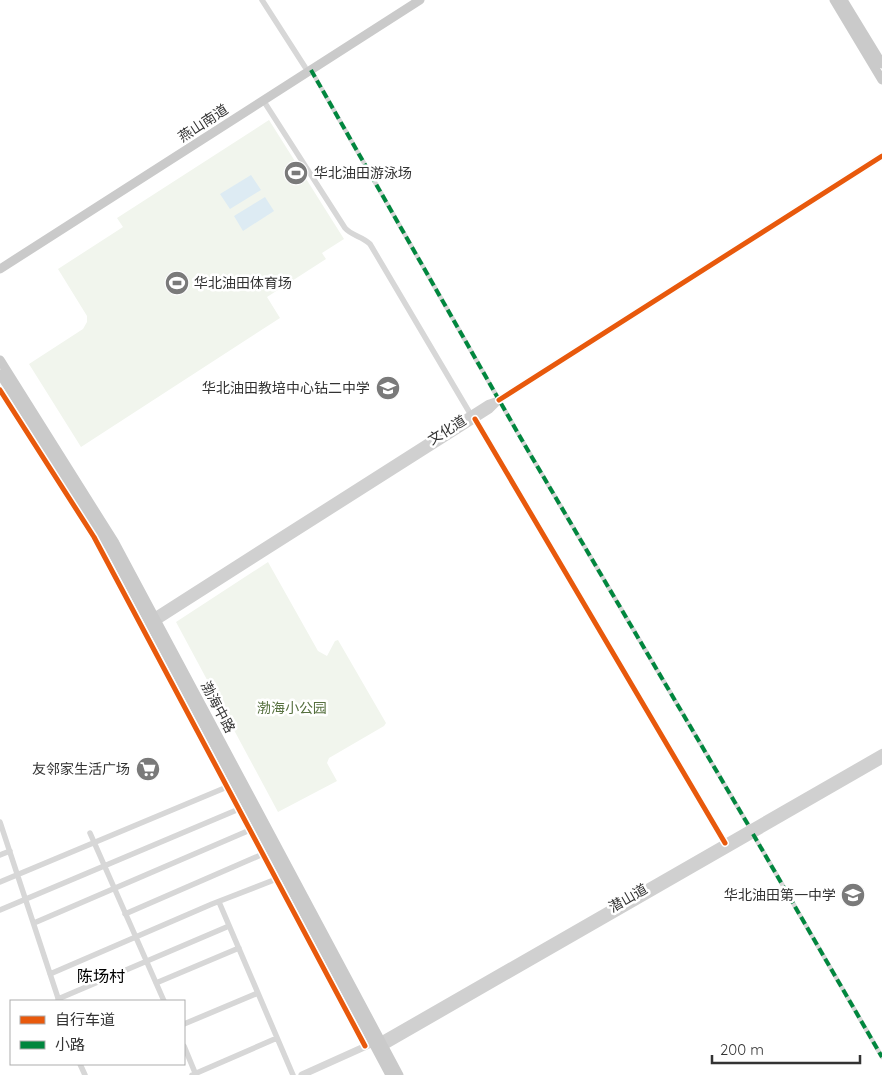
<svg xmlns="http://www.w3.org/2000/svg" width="882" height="1075" viewBox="0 0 882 1075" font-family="Quicksand,'Noto Sans SC',sans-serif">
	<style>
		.green { fill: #f1f5ed }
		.water { fill: #ddebf3 }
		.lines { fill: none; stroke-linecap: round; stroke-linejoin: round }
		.pedestrian { stroke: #d7d7d7; stroke-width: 4.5 }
		.minor { stroke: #d7d7d7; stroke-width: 5.5 }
		.tertiary { stroke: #d7d7d7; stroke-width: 7 }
		.secondary { stroke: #d0d0d0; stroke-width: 8 }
		.primary { stroke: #cacaca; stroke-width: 9 }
		.quiet { stroke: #00873e; stroke-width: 4; stroke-dasharray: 8 4; stroke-linecap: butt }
		.cycleway-casing { stroke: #fff; stroke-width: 8 }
		.cycleway { stroke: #e8590c; stroke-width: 5 }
		.labels { text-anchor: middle; stroke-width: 5; stroke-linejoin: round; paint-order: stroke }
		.street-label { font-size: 14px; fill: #333; stroke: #fff }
		.poi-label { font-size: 14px; fill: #333; stroke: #fff; text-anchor: end }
		.park-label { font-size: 14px; fill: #56703f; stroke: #fff }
		.quarter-label { font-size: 16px; fill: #000; stroke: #fff }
	</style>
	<rect width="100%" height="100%" fill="#fff"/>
	<path class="green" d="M269,120L344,239L322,253L326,259L267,297L280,318L81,447L29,364L83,329L87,322V316L58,269L123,227L117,218Z
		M268,562L318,651L327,656L335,641L338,640L386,723L384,726L329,758L327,763L337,781L278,812L176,622Z"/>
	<path class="water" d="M251,175L261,190L230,209L220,194Z
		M265,197L274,211L243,231L234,216Z"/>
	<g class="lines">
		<path class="pedestrian" d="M311,70L523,442L750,828
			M753,834L882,1057"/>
		<path class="minor" d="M262,0L305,67
			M263,100L345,228C352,236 362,236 370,244L471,415
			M0,390L94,537L365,1046
			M475,419L725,843
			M0,822L59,1001
			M90,833L164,1001
			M0,855L10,851
			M0,882L227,787
			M219,902L293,1075
			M0,910L239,809
			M125,914L263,854
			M34,923L250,830
			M50,974L212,904L279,878
			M156,983L239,948
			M58,999L229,926
			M184,1024L258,993
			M184,1046L196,1075
			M80,1064L85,1075
			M192,1075L277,1038"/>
		<path class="tertiary" d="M499,400L882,156
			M302,1075L373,1043"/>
		<path class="secondary" d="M149,620L488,404L497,401
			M152,624L490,409L499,400
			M377,1043L882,753
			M379,1049L882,760"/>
		<path class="primary" d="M834,0L882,80
			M843,0L882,64
			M0,269L420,0
			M0,360L115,543L399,1075
			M0,374L109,547L390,1075"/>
		<path class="quiet" d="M311,70L523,442L750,828
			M753,834L882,1057"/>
		<g class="cycleway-casing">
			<path id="cycleway" d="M0,390L94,537L365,1046
				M499,400L882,156
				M475,419L725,843"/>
		</g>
		<use href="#cycleway" class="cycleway"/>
	</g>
	<defs>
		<g id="stadium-disc" transform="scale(1.25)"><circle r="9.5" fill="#7a7a7a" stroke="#fff"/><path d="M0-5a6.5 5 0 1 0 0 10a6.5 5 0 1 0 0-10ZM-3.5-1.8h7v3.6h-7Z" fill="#fff"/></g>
		<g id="school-disc" transform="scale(1.25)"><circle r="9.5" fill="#7a7a7a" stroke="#fff"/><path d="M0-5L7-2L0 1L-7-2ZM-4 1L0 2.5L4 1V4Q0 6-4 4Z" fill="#fff"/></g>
		<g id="supermarket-disc" transform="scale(1.25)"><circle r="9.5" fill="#7a7a7a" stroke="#fff"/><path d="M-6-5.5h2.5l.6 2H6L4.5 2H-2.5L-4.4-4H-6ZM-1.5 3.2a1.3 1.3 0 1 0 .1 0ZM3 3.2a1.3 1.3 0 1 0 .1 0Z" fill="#fff"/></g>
	</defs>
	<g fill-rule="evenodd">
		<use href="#stadium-disc" x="296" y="173"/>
		<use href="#stadium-disc" x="177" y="283"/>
		<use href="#school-disc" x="388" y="388"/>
		<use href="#supermarket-disc" x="148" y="769"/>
		<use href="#school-disc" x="853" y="895"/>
	</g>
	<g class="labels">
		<g class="street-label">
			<text transform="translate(203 123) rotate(-33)" y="5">燕山南道</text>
			<text transform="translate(447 430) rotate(-32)" y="5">文化道</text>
			<text transform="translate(218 707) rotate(62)" y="5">渤海中路</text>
			<text transform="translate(628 898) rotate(-30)" y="5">潜山道</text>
		</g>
		<g class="poi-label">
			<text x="314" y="178" text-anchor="start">华北油田游泳场</text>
			<text x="194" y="288" text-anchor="start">华北油田体育场</text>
			<text x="370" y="393">华北油田教培中心钻二中学</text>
			<text x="130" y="774">友邻家生活广场</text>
			<text x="836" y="900">华北油田第一中学</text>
		</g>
		<g class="park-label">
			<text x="292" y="713">渤海小公园</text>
		</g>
		<g class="quarter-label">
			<text x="101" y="982">陈场村</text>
		</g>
	</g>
	<rect x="10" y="1000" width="175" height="65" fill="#ffffff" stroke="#adadad"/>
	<rect x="20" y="1016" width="25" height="8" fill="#e8590c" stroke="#adadad"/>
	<text x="55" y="1025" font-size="15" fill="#333333">自行车道</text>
	<rect x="20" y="1041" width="25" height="8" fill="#00873e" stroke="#adadad"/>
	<text x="55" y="1050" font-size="15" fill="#333333">小路</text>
	<path d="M712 1055v8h148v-8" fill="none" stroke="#333333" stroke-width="2.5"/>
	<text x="720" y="1055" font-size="15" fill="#333333" stroke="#ffffff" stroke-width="4" paint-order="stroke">200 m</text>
</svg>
